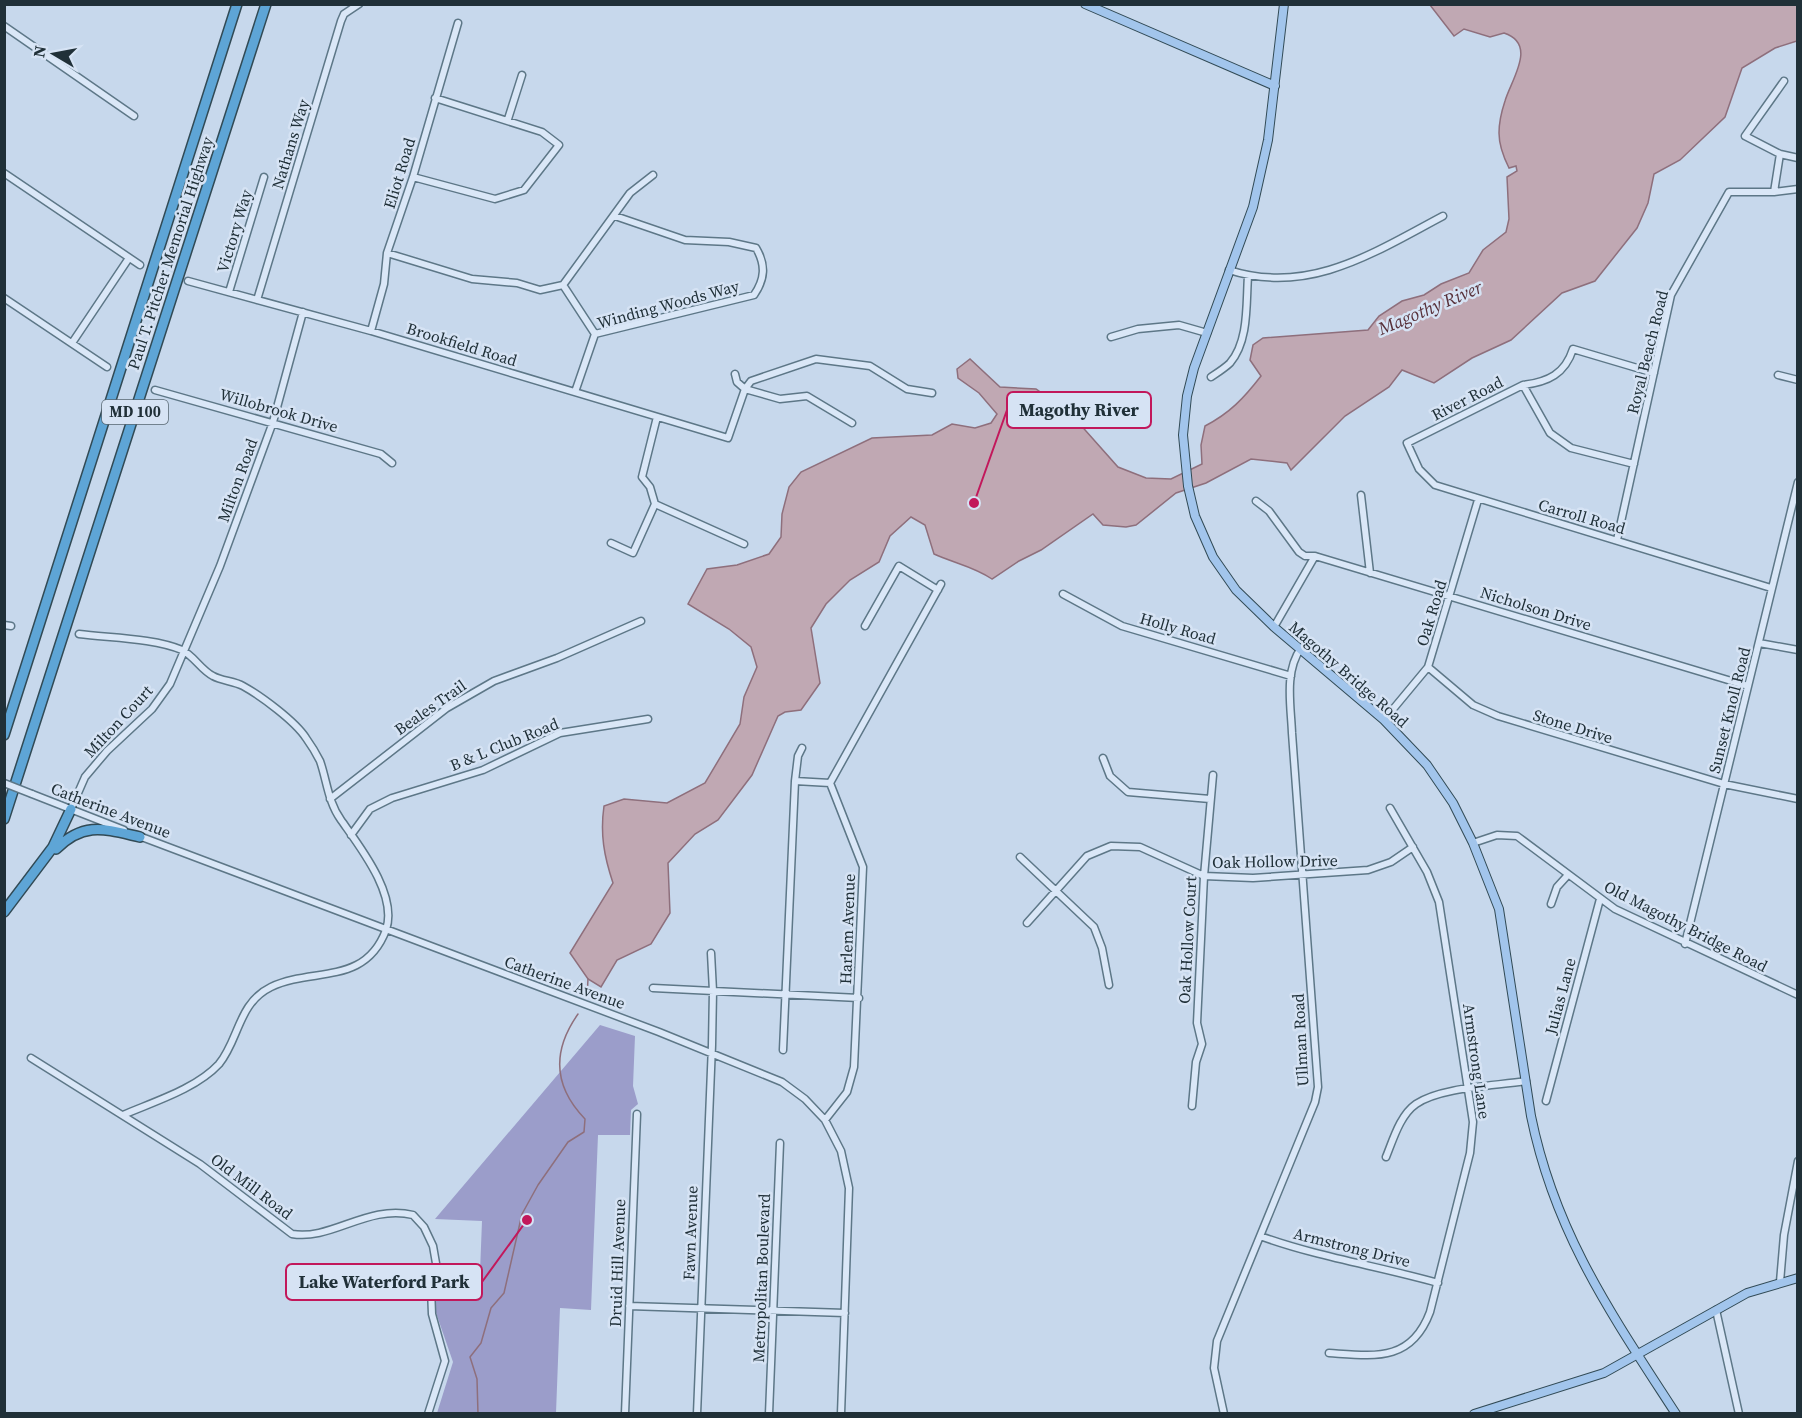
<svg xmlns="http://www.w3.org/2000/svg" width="1802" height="1418" viewBox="0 0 1802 1418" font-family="'Source Serif 4',serif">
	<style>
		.green { fill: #9b9dca }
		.water { fill: #c0a8b3; stroke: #8e6f7c; stroke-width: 1.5 }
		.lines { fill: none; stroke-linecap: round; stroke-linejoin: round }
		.stream { stroke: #8e6f7c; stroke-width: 1.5 }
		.minor-casing { stroke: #5d7787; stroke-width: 9 }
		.major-casing { stroke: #314a55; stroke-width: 10 }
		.highway-casing { stroke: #314a55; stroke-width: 12 }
		.minor { stroke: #dae7f7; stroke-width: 6 }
		.major { stroke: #a2c5ec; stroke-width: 8 }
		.highway { stroke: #5ea5d6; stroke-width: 9 }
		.minor-bridge-casing { stroke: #5d7787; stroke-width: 9; stroke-linecap: butt }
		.minor-bridge { stroke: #dae7f7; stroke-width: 6 }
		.labels { text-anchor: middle; stroke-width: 5; stroke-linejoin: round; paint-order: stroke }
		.shield { fill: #d6e3f4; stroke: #576670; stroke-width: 1.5 }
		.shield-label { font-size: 15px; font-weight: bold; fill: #203038 }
		.street-label { font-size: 16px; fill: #203038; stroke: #d6e3f4 }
		.water-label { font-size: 18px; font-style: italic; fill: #573039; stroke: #d6e3f4 }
		.leader { fill: none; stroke: #c2185b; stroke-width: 2 }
		.callout-dot { fill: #c2185b; stroke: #d6e3f4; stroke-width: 2 }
		.callout { fill: #d6e3f4; stroke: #c2185b; stroke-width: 2 }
		.callout-label { font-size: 18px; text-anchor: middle; font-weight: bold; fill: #203038 }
	</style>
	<rect width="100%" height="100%" fill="#c7d8ec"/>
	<path class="green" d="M600,1025L635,1036L633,1086L638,1104L631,1110L630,1135H598L591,1310L560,1308L556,1413H437L453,1362L433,1304V1296L479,1298L482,1221L435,1219Z"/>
	<path class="water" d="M1430,5H1797V41L1775,48L1742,68L1725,117L1680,160L1654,174L1648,203L1637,228L1595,281L1562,293L1511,340L1472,358L1434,383L1402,370L1389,387L1345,416L1291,470L1287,463L1251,459L1206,483L1176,493L1136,525L1126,527L1103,525L1093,514L1041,550L1019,561L992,579C975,567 954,563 934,554L925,525L911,517L890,536L879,562L850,580L826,604L811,628L820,683L801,710L785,712L778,716L752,775L718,820L695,834L668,863L670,913L651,944L617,960L601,987L588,979L570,953L613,883C604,856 600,834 604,806L624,799L667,803L705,783L740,724L744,697L757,667L751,647L729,629L688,604L707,569L737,565L769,554L781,537L782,514L789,487L801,472L872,438L932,435L952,424L975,428L991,423L997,414L979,393L958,378L957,369L970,359L1000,387L1036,389L1070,413L1118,467L1146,478L1171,479L1202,464L1201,445L1205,426C1230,413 1244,398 1261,376L1250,360L1253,345L1263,338L1368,330L1379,316L1402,301L1424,295L1441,284L1469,273L1483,250L1506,232L1509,219L1507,177L1517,171L1516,166L1509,168C1503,156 1499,146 1499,133C1499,123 1502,110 1505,101C1511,80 1538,44 1504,33L1490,37L1464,29L1454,36Z"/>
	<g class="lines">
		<path class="stream" d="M587,997L588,979
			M478,1414L477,1379L470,1357L481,1343L491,1308L504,1293L522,1214L538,1185L568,1142L584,1132L585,1119C553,1086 552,1051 578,1014"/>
		<g class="minor-casing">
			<path id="minor" d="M4,26L134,116
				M1784,81L1745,136L1780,154L1798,158
				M508,119L522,75
				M4,173L140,265
				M413,177L495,199L524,190L559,145L542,132L435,98
				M1774,192L1798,189
				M387,253L472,279L517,283L540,290L563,285L630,193L653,175
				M1229,270C1309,296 1375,252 1443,216
				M188,281L371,331L728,438L745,389L751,381L816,359L870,366L907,389L932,393
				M563,285L595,334
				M229,292L264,177
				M4,298L107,367
				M257,300L341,21L344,14L359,4
				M371,331L384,284L387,253L413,177L458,23
				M1111,337L1138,329L1179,325L1207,333
				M72,343L129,258
				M1654,373L1573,349C1565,374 1548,382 1523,385L1407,443L1419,469L1435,485L1771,588
				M735,374L737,382L745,389L780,399L807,396L852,423
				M1778,375L1798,380
				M1211,377C1217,373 1225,368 1230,363C1249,341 1246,304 1248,276
				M1523,385L1550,433L1571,448L1634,464
				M155,390L381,454L392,463
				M575,392L595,334L754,295C765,279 766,265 756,248L729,242L685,240L615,216
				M1361,495L1370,573
				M1256,501L1269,511L1299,552L1305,556H1315L1274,627
				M655,504L744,544
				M1617,540L1671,295L1729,192H1774L1780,154
				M611,543L633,553L655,504L650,487L642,477L657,417
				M1315,556L1748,686
				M1063,594L1122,626L1291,676
				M4,625L11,626
				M865,626L899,566L938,590
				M79,634C109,638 154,638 182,650C194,656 201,670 213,676C222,681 234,681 243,686C261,696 295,721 306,738C311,745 316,753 320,761C327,781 328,802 341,820C360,847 398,895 386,930C365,986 313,967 271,987C238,1003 239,1040 219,1064C196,1089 153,1102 123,1115
				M1759,643L1798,650
				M1428,667L1473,705L1498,716L1724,784L1798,799
				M1384,720L1428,667L1478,500
				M1103,758L1110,776L1128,792L1210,799
				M795,781L830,783
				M830,783L941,584
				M32,794L124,830
				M330,799L447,708L494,681L557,658L641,621
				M71,809L85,777L107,751L152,709L170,684L220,566L273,422L303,312
				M351,835L370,809L392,798L483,770L560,733L648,719
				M139,836L659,1032L782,1082L805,1099L825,1120L841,1151L849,1188L841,1414
				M1473,843L1497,835L1517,836L1615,909L1798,995
				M1020,857L1094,927L1102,948L1109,985
				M1551,904L1557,887L1567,876
				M1027,923L1087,856L1111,846L1140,847L1204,876L1253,878L1368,870L1391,862L1413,847
				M1685,944L1798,482
				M653,988L859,998
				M783,1050L795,781L798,756L802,748
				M31,1058L200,1164L292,1234C331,1241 368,1204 413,1215L424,1227L433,1246L437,1269L431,1289L432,1314L445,1361L428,1414
				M1546,1101L1600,899
				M1192,1106L1196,1062L1202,1044L1197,1023L1204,876L1213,775
				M825,1120L847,1092L854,1067L863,867L830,783
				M1386,1157C1393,1140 1400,1115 1416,1104C1441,1087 1495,1086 1526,1081
				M1260,1236C1318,1257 1378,1266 1438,1283
				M1780,1282L1784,1235L1798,1161
				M629,1306L845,1313
				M1716,1310L1739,1414
				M1329,1353C1373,1356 1411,1363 1430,1312L1470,1153L1473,1122L1439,902L1427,872L1390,808
				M625,1414L637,1114
				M697,1414L712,1045L713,991L711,953
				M769,1414L780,1143
				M1224,1414L1214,1368L1217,1341L1315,1102L1318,1087L1292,733C1291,706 1284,672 1301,648"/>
		</g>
		<g class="major-casing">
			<path id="major" d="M1085,4L1275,86
				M1284,4L1268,140L1253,207L1194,368L1187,396L1183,435L1188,486L1195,516L1213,557L1236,590L1274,627L1384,720L1427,765L1453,803L1473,843L1499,909L1531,1116C1555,1234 1612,1315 1676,1414
				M1474,1414L1604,1373L1747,1293L1798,1278"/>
		</g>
		<g class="highway-casing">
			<path id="highway" d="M4,735L237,4
				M4,819L266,4
				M56,849C84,821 105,829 140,837
				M4,912L53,847L71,809"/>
		</g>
		<use href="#minor" class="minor"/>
		<use href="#major" class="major"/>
		<use href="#highway" class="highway"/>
		<g class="minor-bridge-casing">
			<path id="minor-bridge" d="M4,783L32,794"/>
		</g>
		<use href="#minor-bridge" class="minor-bridge"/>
	</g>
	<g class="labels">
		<rect class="shield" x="102" y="400" width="66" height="24" rx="4.5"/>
		<g class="shield-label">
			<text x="135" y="417">MD 100</text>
		</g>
		<g class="street-label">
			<text transform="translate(290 144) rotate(-73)" y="6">Nathans Way</text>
			<text transform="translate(399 173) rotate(-73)" y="6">Eliot Road</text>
			<text transform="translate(234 231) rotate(-73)" y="6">Victory Way</text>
			<text transform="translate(170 253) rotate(-72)" y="6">Paul T. Pitcher Memorial Highway</text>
			<text transform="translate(668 304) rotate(-15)" y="6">Winding Woods Way</text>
			<text transform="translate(462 344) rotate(17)" y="6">Brookfield Road</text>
			<text transform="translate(1647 352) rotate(-76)" y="6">Royal Beach Road</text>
			<text transform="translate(1467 398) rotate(-27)" y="6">River Road</text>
			<text transform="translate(279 410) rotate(16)" y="6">Willobrook Drive</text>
			<text transform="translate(237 480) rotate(-70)" y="6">Milton Road</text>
			<text transform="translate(1582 516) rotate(16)" y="6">Carroll Road</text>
			<text transform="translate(1536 608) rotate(17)" y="6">Nicholson Drive</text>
			<text transform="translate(1431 613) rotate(-73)" y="6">Oak Road</text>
			<text transform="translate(1178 628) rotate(16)" y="6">Holly Road</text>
			<text transform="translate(1349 674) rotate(41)" y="6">Magothy Bridge Road</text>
			<text transform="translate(430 707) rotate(-35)" y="6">Beales Trail</text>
			<text transform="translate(1729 710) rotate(-76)" y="6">Sunset Knoll Road</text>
			<text transform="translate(118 721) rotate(-47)" y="6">Milton Court</text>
			<text transform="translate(1573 726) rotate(17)" y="6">Stone Drive</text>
			<text transform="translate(504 744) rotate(-22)" y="6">B &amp; L Club Road</text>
			<text transform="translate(111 810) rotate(21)" y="6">Catherine Avenue</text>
			<text transform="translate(1275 861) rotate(-1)" y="6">Oak Hollow Drive</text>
			<text transform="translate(1686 926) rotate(27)" y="6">Old Magothy Bridge Road</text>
			<text transform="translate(847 929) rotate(-88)" y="6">Harlem Avenue</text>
			<text transform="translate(1187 940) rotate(-87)" y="6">Oak Hollow Court</text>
			<text transform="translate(565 982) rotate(20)" y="6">Catherine Avenue</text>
			<text transform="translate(1560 996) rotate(-75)" y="6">Julias Lane</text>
			<text transform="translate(1300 1040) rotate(-93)" y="6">Ullman Road</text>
			<text transform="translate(1477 1061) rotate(82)" y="6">Armstrong Lane</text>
			<text transform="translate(252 1186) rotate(37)" y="6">Old Mill Road</text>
			<text transform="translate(690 1233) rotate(-88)" y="6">Fawn Avenue</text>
			<text transform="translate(1352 1247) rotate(14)" y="6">Armstrong Drive</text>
			<text transform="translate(617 1263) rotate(-88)" y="6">Druid Hill Avenue</text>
			<text transform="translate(761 1278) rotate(-88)" y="6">Metropolitan Boulevard</text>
		</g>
		<g class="water-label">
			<text transform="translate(1430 308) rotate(-23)" y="6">Magothy River</text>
		</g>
	</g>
	<path class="leader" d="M974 503L1007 410M527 1220L482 1282"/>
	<g class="callout-dot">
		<circle cx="974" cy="503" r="6"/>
		<circle cx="527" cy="1220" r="6"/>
	</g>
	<g class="callout">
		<rect x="1007" y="392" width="144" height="36" rx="6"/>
		<rect x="286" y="1264" width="196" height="36" rx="6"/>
	</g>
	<g class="callout-label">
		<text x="1079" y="416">Magothy River</text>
		<text x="384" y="1288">Lake Waterford Park</text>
	</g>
	<rect width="1802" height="1418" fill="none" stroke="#203038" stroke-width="12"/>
	<g transform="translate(54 54) rotate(280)" stroke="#d6e3f4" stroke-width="4.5" paint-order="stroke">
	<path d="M0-4.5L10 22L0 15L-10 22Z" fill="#203038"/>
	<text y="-9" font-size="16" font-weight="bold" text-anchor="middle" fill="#203038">N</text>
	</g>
</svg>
